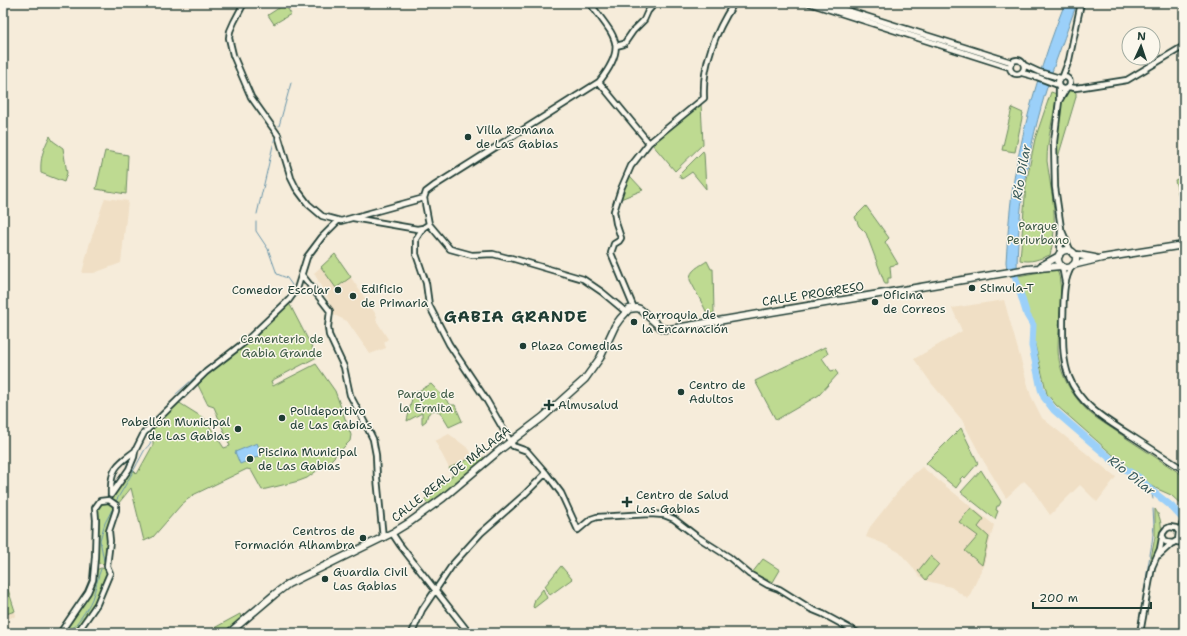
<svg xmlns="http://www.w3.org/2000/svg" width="1187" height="636" viewBox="0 0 1187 636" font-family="'Shantell Sans',sans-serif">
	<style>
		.built { fill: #f0dfc5 }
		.green { fill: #beda91; stroke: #6e8c62 }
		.water { fill: #9bd0f9; stroke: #6995aa }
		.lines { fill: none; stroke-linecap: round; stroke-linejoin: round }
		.stream { stroke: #6995aa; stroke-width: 1 }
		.river { stroke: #9bd0f9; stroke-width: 7 }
		.minor-casing { stroke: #1f3d34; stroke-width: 8 }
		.major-casing { stroke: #1f3d34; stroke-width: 9 }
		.minor { stroke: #fbf7ec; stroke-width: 4.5 }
		.major { stroke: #fbf7ec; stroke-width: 6 }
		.poi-dot { fill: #1f3d34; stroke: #fbf7ec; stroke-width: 1.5 }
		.labels { text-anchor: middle; stroke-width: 3; stroke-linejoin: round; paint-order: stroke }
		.poi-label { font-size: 12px; fill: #1f3d34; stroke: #fbf7ec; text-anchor: start }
		.park-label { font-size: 12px; fill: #3f5c47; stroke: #fbf7ec }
		.street-label { font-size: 12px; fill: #1f3d34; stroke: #fbf7ec }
		.water-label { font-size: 13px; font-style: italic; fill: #385a5b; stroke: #fbf7ec }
		.district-label { font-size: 16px; font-weight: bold; letter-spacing: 1px; fill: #1f3d34; stroke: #fbf7ec }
	</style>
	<rect width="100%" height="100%" fill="#f6ecda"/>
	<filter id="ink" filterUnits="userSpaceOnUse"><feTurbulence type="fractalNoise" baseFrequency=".025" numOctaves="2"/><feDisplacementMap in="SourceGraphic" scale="8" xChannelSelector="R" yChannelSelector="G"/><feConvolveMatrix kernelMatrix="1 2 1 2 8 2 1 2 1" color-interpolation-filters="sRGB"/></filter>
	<g filter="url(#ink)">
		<path class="built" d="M105,198L128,201L121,263L94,273H82L90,242Z
			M335,254L377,316L376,320L388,339L384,342L386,348L370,354L347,321L334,315L329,301L314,273Z
			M1004,300L1031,396L1042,418L1116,477L1097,502L1080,485L1050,515L1032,489L1024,481L1006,498L983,460L962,420L932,384L914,359L962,331L952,308Z
			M449,434L469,449L473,457L449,468L435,441Z
			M922,467L994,525L983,567L968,599L951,587L927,581L918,575L911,565L899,552L882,543L866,537L870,527L908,479Z
			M15,611L16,616L7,619L12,633H3V615Z"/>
		<path class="green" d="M285,4L291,14L274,24L268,15Z
			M1070,90H1074L1076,93V97L1056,164C1056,146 1055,101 1070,90Z
			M1051,92L1057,94C1054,116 1047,138 1047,161C1048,170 1050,179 1051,188C1055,210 1056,233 1050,255C1039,259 1031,263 1020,260L1026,184L1035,139Z
			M701,104L703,144L675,171L652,144Z
			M1012,108L1023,113L1015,152L1002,150Z
			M50,136L53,141L63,148L67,173L64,182L41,173C40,159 43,149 50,136Z
			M105,151L128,155L126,194L96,189Z
			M703,151L704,153L706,189L692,172L682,179L679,175Z
			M630,176L643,190L618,200L625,183Z
			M1184,176V196L1179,197L1175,180Z
			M866,206L889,238L885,242L898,264L890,266L891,278H888V284H885L866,233L859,226L855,217Z
			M335,254L351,277L336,288L321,267Z
			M707,261L711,269H713L714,313L707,314L705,309L690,280C689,270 700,266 707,261Z
			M1057,269C1065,290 1058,325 1058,348C1058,370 1069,391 1083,406C1092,417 1106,424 1117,432C1139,447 1162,461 1184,476V507L1171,495L1153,487L1121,462L1056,405L1047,394L1018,276Z
			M289,303L317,357L271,381L273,386L316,364L335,391L351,435L350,441L330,461L307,478L299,481L262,490L251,470L247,469L193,495L181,505L153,537L144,541L131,488L118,504L112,499V498L129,471H134L137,474L153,445V440L150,432L178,402L205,419L224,448L230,446L214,407L208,405L198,385L211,372L246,345Z
			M825,347L828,354L822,358L831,371L835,370L838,374L819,395L776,420L755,381Z
			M431,384L451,405H455L462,421L449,427L440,412L434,410L428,414L426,421L422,424V413L407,421L413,394Z
			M961,428L978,463L965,478L963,476L960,479L961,481L956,488L926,463Z
			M476,456L483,457L484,460L429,505L424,500L453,475L449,468Z
			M981,470L1001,502L999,506H997L996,510L998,511L995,519L961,492Z
			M103,503L114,504V512L107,532L106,564L97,563L99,521L97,512L98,508Z
			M971,508L984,519L978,527L989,537L982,565L965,551L978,536L959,522Z
			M1155,509C1164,521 1163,540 1156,553C1154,557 1152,560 1150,564L1155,537Z
			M930,556L939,564L926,580L918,571Z
			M763,559L780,570L773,582L752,573Z
			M561,566L572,579L550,595L545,586Z
			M101,568L106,569L107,571V575L96,603L75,633H62L94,580L96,570Z
			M3,574L15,611L3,615Z
			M543,589L547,598L534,608L533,607L535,599Z
			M240,614L243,621L229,633H205Z"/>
		<path class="water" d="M1065,3H1077C1069,26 1060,49 1052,72C1031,134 1018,202 1017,268L1007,270L1006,262C1008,232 1010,202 1015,173C1026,115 1043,58 1065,3Z
			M257,443L262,455L240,464L235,452Z"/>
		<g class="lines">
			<path class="stream" d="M279,126L291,83
				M257,214L275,137
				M256,222V231L268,249L277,274L287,278L292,285L287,299L280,305
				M175,395L202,371L240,343L259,325
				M1151,490L1153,499
				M116,501C126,485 135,468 144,451C146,447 150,446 151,441L148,435
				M104,561L100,540L105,523L113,508
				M69,633C77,623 87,611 92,599C96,589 97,578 101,569
				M1137,633L1152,543L1154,525L1153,509"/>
			<path class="river" d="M1013,266L1015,276L1027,315L1033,325L1032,346L1041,389L1044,397L1054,410L1070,424L1117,464L1140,478L1151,490L1171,506L1184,520"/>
			<g class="minor-casing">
				<path id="minor" d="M244,3L234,22L230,31L229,38L233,55L251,97L278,135L291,178L296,188L308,204L322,216L341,221L424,198
					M809,3L1009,67
					M824,3L1011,62
					M1182,3L1184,6
					M616,46L624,44L633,31L644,20L648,11L655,3
					M1010 67a7 7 0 1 1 14 0a7 7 0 1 1-14 0Z
					M1024,65L1039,72L1060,78
					M1022,73L1037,77L1058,85
					M1063,76L1069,60L1081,3
					M1058 83a6 6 0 1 1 12 0a6 6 0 1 1-12 0Z
					M599,82L649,143
					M1059,87V101L1054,142L1055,187L1061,228L1060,254
					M1069,87L1075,88L1083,87L1127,80L1184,46
					M1059,101L1066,89
					M424,198L426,192L434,186L599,82C629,44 614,37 590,3
					M424,198L429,224
					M353,218L417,229L423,228L429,224
					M429,224L450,249L472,255L493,254L508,258H511L583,279L602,292L626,312
					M423,228L416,239V254L426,283L429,305L449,344L487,401L513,446L527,451L546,473L561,493L578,530L591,519L597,517L650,514L664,515L674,519L696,536L729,557L749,574L768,585L779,589L811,609L823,614L858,633
					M1062,231L1071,252
					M1062,266L1065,282
					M1072,266C1062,282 1064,302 1063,320C1063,339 1062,359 1069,377C1080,406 1108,421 1133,437C1150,448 1167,459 1184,470
					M302,275L330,311L328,327L329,335L344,367L350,395L368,429L373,439L376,455L377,478L383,538
					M634,308L611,253L614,244L619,241L621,238L616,223L614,211L621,189L631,166L649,143L704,98C702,65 716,31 734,3
					M111,495L129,469L134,457L135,451L144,433L206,372L246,341L289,300L297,289L307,257L322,237L338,221
					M111,495C110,469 116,465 135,451
					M1179,531L1184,521
					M392,533L400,545L469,633
					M1177,542L1184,543
					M1159,555L1171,544
					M60,633L88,592L93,580L95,557L96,520L95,508L100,501L109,500L116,505V510L109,531L110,541L107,566L110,573L97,604L77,633
					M412,633L422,610L453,564L481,533L524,495L546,473
					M1140,633L1152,567L1160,549L1163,533L1166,529L1170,527L1176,528L1179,532L1178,540L1173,543L1166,542L1163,537"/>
			</g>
			<g class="major-casing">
				<path id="major" d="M1058 259a9 9 0 1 1 18 0a9 9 0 1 1-18 0Z
					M1073,254L1095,258
					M1073,265L1102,258L1184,245
					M1041,266L1059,256
					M229,633L275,594L288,584L392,533L410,522L443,498L501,449L543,417L585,379L600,358L615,326L620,319L629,309L637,308L640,309L660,327L664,329H670L1028,269L1061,266"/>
			</g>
			<use href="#minor" class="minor"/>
			<use href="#major" class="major"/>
		</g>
	</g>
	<g class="poi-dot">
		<circle cx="468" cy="137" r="4"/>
		<circle cx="972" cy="288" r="4"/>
		<circle cx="338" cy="290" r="4"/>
		<circle cx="353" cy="296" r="4"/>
		<circle cx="875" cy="302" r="4"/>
		<circle cx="634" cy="322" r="4"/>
		<circle cx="523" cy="346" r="4"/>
		<circle cx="681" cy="392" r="4"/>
		<path d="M547 399h4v4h4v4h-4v4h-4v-4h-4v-4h4z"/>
		<circle cx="282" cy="418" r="4"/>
		<circle cx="238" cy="429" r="4"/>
		<circle cx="250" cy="459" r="4"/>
		<path d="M625 496h4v4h4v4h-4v4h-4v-4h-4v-4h4z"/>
		<circle cx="363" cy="538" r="4"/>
		<circle cx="325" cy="579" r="4"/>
	</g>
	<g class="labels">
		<g class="poi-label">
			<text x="476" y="134">Villa Romana<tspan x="476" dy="14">de Las Gabias</tspan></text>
			<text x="980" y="292">Stimula-T</text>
			<text x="361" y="293">Edificio<tspan x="361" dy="14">de Primaria</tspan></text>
			<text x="330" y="294" text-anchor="end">Comedor Escolar</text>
			<text x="883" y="299">Oficina<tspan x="883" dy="14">de Correos</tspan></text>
			<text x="642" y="319">Parroquia de<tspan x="642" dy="14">la Encarnación</tspan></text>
			<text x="531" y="350">Plaza Comedias</text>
			<text x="689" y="389">Centro de<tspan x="689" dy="14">Adultos</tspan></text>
			<text x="558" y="409">Almusalud</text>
			<text x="290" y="415">Polideportivo<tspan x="290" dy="14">de Las Gabias</tspan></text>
			<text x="230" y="426" text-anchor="end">Pabellón Municipal<tspan x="230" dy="14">de Las Gabias</tspan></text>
			<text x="258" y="456">Piscina Municipal<tspan x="258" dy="14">de Las Gabias</tspan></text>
			<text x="636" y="499">Centro de Salud<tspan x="636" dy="14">Las Gabias</tspan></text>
			<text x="355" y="535" text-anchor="end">Centros de<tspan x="355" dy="14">Formación Alhambra</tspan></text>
			<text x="333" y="576">Guardia Civil<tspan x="333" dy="14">Las Gabias</tspan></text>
		</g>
		<g class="park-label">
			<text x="1038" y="230">Parque<tspan x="1038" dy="14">Periurbano</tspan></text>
			<text x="282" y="343">Cementerio de<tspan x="282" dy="14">Gabia Grande</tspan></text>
			<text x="426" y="398">Parque de<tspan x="426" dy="14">la Ermita</tspan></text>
		</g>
		<g class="street-label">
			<text transform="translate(813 294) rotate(-9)" y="4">CALLE PROGRESO</text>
			<text transform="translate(451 474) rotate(-38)" y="4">CALLE REAL DE MÁLAGA</text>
		</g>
		<g class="water-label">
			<text transform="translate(1021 172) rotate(-80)" y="5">Río Dílar</text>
			<text transform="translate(1132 475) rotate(38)" y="5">Río Dílar</text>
		</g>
		<g class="district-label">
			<text x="516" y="322">GABIA GRANDE</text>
		</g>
	</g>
	<rect width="1187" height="636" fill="none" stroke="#fbf7ec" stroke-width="16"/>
	<rect x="8" y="8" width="1171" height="620" fill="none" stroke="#1f3d34" stroke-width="1.5" filter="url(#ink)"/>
	<g transform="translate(1141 46) rotate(3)"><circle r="19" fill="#fbf7ec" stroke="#a3ada2"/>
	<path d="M0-3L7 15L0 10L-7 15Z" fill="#1f3d34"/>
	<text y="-6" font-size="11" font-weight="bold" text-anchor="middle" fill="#1f3d34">N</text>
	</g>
	<path d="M1033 602v6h118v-6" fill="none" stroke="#1f3d34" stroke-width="2"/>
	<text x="1039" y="602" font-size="12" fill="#1f3d34" stroke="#fbf7ec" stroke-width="3" paint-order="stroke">200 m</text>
</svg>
